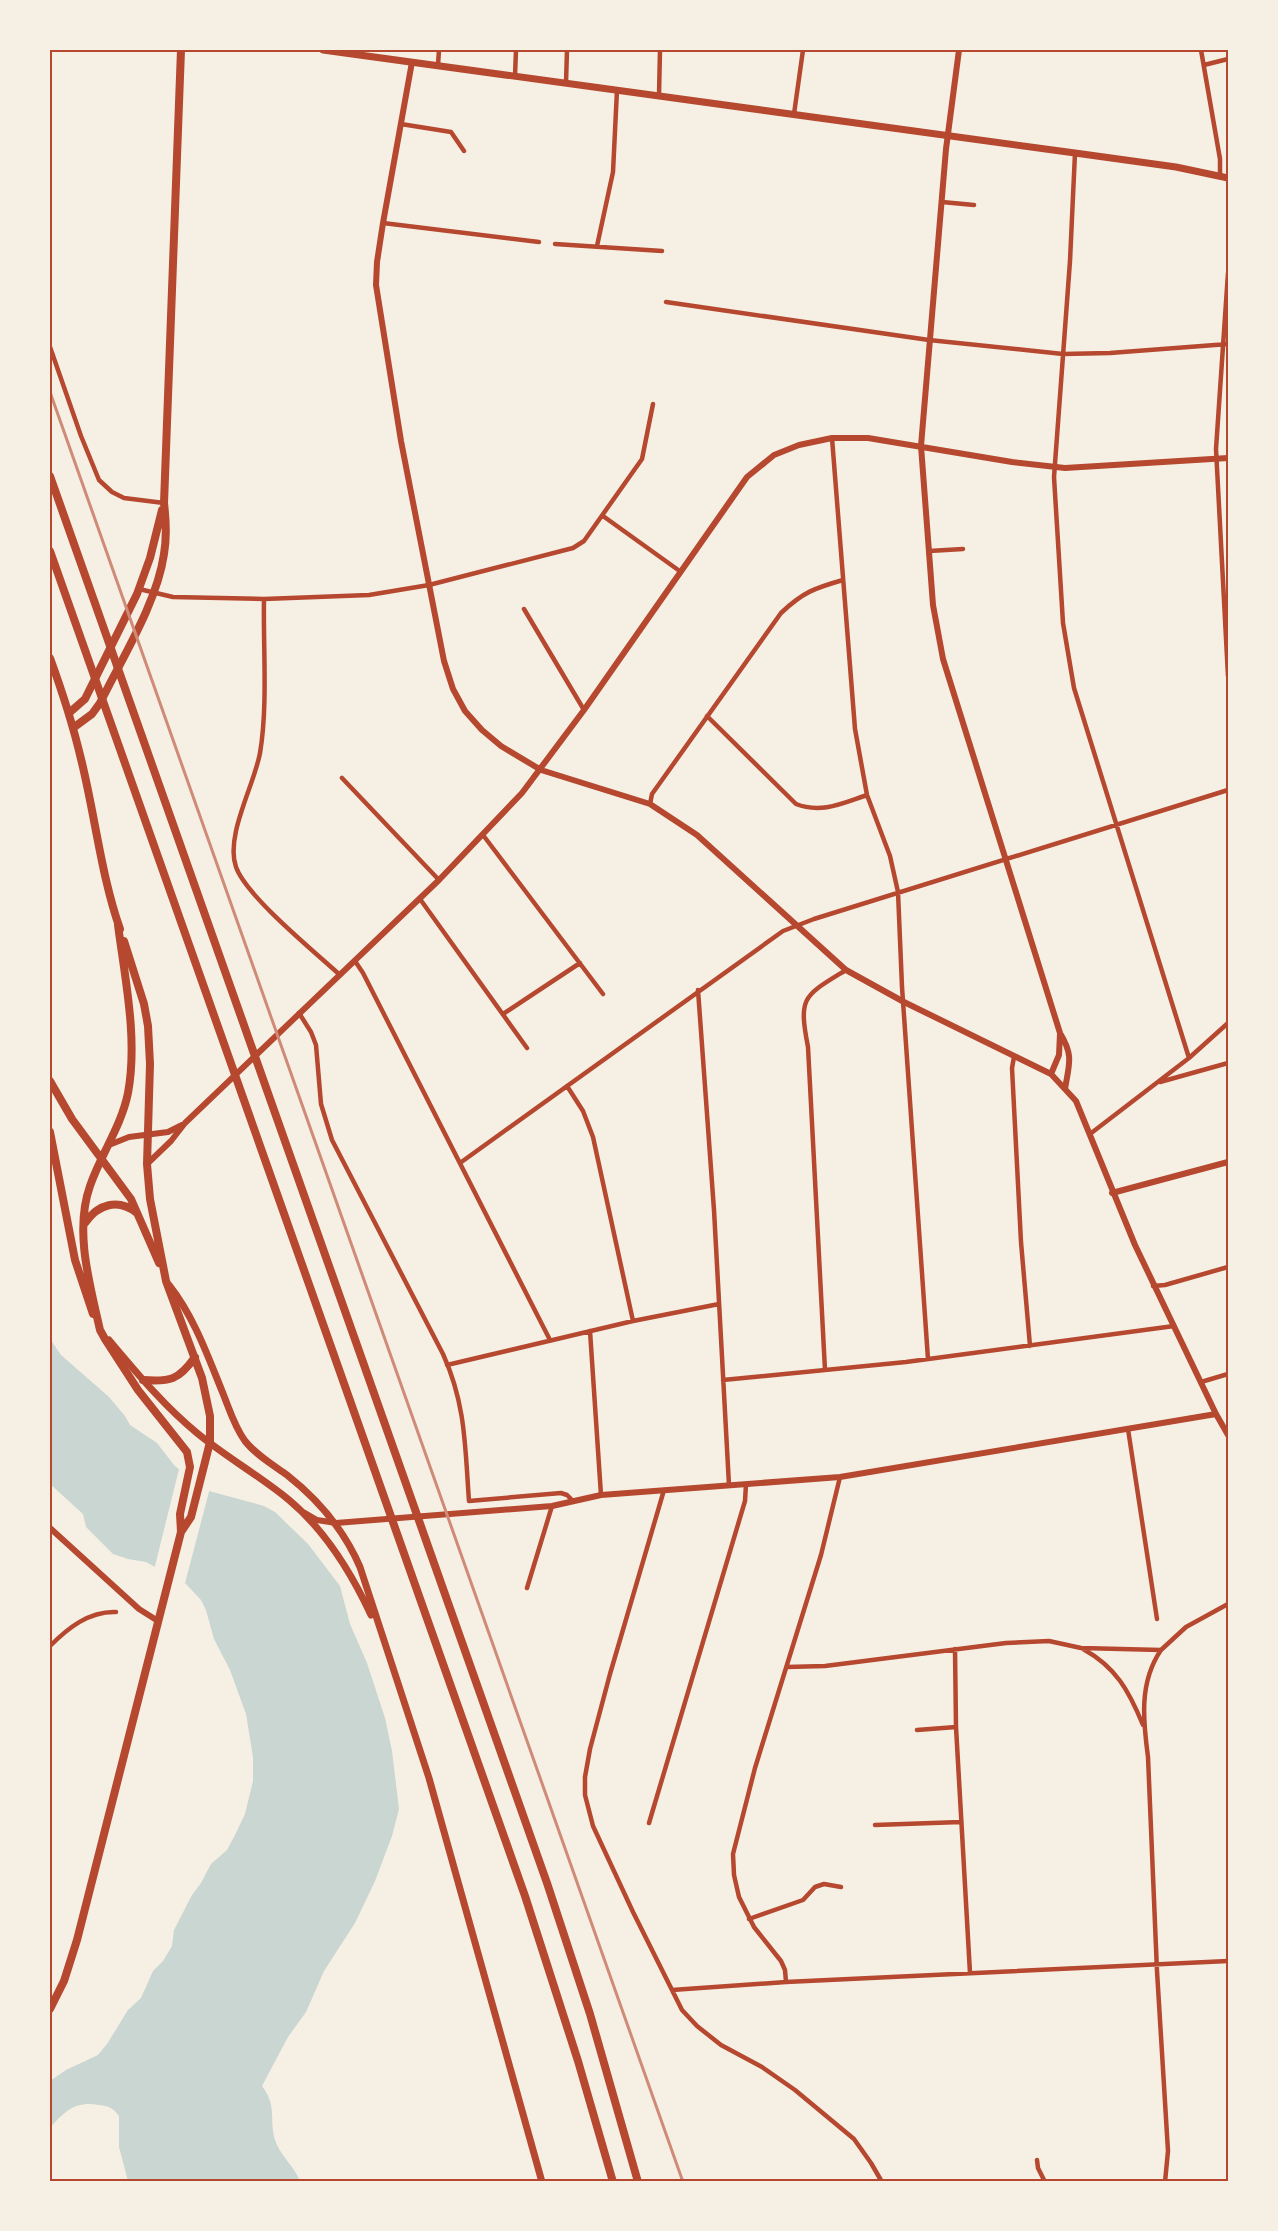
<svg xmlns="http://www.w3.org/2000/svg" width="1278" height="2231" viewBox="0 0 1278 2231" font-family="Overpass,sans-serif">
	<style>
		.water { fill: #c9d6d2 }
		.pier { fill: #f6efe4 }
		.lines { fill: none; stroke-linecap: round; stroke-linejoin: round }
		.minor { stroke: #b5482f; stroke-width: 4.5 }
		.tertiary { stroke: #b5482f; stroke-width: 6 }
		.secondary { stroke: #b5482f; stroke-width: 7 }
		.primary { stroke: #b5482f; stroke-width: 8 }
		.motorway { stroke: #b5482f; stroke-width: 8 }
		.rail { stroke: #cf8b77; stroke-width: 3 }
		.neatline { fill: none; stroke: #b5482f; stroke-width: 2 }
	</style>
	<rect width="100%" height="100%" fill="#f6efe4"/>
	<path class="water" d="M50,1339L61,1355L109,1397L125,1416L130,1425L157,1443L174,1465L193,1482L209,1491L264,1506L275,1512L308,1544L340,1586L350,1624L367,1663L385,1718L392,1751L399,1809L392,1836L375,1881L355,1923L324,1971L306,2012L288,2037L262,2086C279,2108 267,2122 277,2145C283,2158 295,2168 300,2181H128L119,2147V2116C113,2108 109,2106 99,2105C75,2101 65,2111 50,2128V2081L66,2070L98,2055L107,2044L128,2010L141,1998L153,1971L163,1961L172,1946L174,1930L192,1895L201,1883L211,1864L227,1850L235,1835L245,1814L253,1781V1757L246,1714L230,1670L214,1639L206,1610L201,1600L186,1584L146,1562L128,1559L113,1554L86,1527L83,1514L50,1484Z"/>
	<path class="pier" d="M179,1469L185,1470L195,1480L210,1488L184,1587L154,1570Z"/>
	<g class="lines">
		<path class="minor" d="M1201,50L1220,159V176
			M438,65L439,50
			M1204,65L1228,59
			M515,76L516,50
			M566,83L567,50
			M659,95L660,50
			M794,114L803,50
			M401,124L451,132L464,151
			M1075,153L1070,261L1054,477L1063,623L1074,688L1189,1058
			M942,202L974,205
			M383,223L539,242
			M555,244L662,251
			M597,246L613,172L617,90
			M1228,273L1216,449L1228,676
			M666,302L929,340L1063,354L1110,353L1228,344
			M50,347L81,436L99,480L112,492L124,498L164,503
			M832,438L855,729L867,795L890,856L898,892L902,987L928,1359
			M603,516L681,572
			M929,551L963,549
			M139,589L173,597L264,599L369,595L429,585L573,548L584,541L642,459L653,404
			M264,599C263,647 268,706 260,753C254,786 225,836 236,867C246,896 315,952 340,975
			M524,609L584,710
			M707,716L796,804C821,814 843,803 867,795
			M342,778L439,880
			M650,804L652,794L781,613C803,592 815,588 843,580
			M483,835L603,994
			M420,899L527,1048
			M355,961L363,973L550,1340
			M698,990L714,1210L729,1485
			M299,1013L311,1032L316,1045L321,1104L332,1140L443,1354C466,1405 465,1447 469,1501L561,1493L567,1495L573,1501
			M503,1014L580,963
			M1014,1057L1012,1068L1021,1242L1030,1346
			M1160,1082L1228,1063
			M567,1086L583,1111L593,1137L633,1321
			M1090,1134L1189,1058L1228,1023
			M460,1163L783,931L814,919L1228,790
			M1153,1286L1165,1285L1228,1267
			M590,1331L601,1495
			M447,1365L633,1321L719,1304
			M825,1370L808,1047C798,996 804,996 846,970
			M723,1380L906,1362L1174,1326
			M1201,1382L1228,1374
			M1128,1429L1157,1619
			M664,1490L610,1674L590,1749L585,1777V1795L593,1826L633,1912L682,2010L697,2026L721,2045L762,2067L795,2090L854,2139L871,2163L882,2182
			M527,1588L552,1506
			M50,1646C68,1628 89,1611 116,1612
			M955,1649L956,1727L970,1973
			M1083,1649C1116,1667 1129,1691 1143,1725
			M1161,1650C1139,1682 1143,1720 1148,1757L1157,1971L1168,2151L1165,2182
			M787,1667L825,1666L1006,1643L1049,1641L1081,1648L1161,1650L1186,1627L1228,1604
			M917,1730L956,1727
			M649,1823L745,1501L746,1484
			M875,1825L961,1822
			M749,1919L803,1900L815,1887L824,1884L841,1887
			M786,1982L785,1970L781,1961L754,1927L739,1897L734,1875L733,1854L755,1768L821,1555L840,1477
			M672,1990L786,1982L1228,1961
			M1037,2160L1038,2168L1045,2182"/>
		<path class="tertiary" d="M959,50L946,149L921,446L933,605L943,659L1060,1033C1074,1056 1069,1064 1065,1089
			M412,62L383,223L377,262L376,285L401,441L444,661L453,689L465,711L482,730L501,746L541,770L650,804L697,835L846,970L904,1002L1051,1074L1076,1101L1135,1245L1216,1414L1228,1435
			M1051,1074L1059,1055L1060,1034
			M109,1145L129,1137L168,1132L182,1125
			M147,1164L171,1141L185,1123L439,880L522,793L584,710L747,477L774,455L799,445L832,438H868L1012,462L1065,468L1228,458
			M1112,1193L1228,1162
			M305,1513L317,1520L336,1523L552,1506L601,1495L840,1477L1216,1414
			M50,1528L139,1609L158,1621"/>
		<path class="secondary" d="M323,50L1075,153L1176,167L1228,178
			M169,1285C194,1317 207,1354 222,1391C229,1408 234,1426 245,1441C256,1455 273,1465 287,1475C320,1501 344,1530 360,1567L429,1778L542,2182
			M109,1340C136,1372 164,1406 197,1433C226,1457 260,1476 289,1500C326,1531 351,1572 371,1615"/>
		<path class="primary" d="M50,658C62,691 73,725 81,759C95,815 101,875 120,929
			M69,713L85,699L137,594L150,558L162,510
			M73,728L92,714L100,703C122,658 157,603 164,554C167,537 166,520 164,503L181,50
			M124,941L144,1004L148,1026L150,1064L147,1164L150,1199L166,1281L202,1378L210,1416V1442L205,1462L191,1517L181,1532
			M50,1081L72,1119L131,1199L159,1263
			M50,1132L75,1260L93,1314
			M85,1223C98,1204 118,1198 137,1213
			M143,1380C170,1382 179,1380 195,1357
			M50,2009L64,1981L77,1940L181,1532L180,1514L190,1467L187,1452L138,1390L105,1339L100,1330C90,1285 74,1231 90,1186C101,1154 121,1127 128,1093C138,1039 125,979 118,925"/>
		<path class="motorway" d="M50,476L547,1883L590,2014L638,2182
			M50,551L525,1896L578,2061L613,2182"/>
		<path class="rail" d="M50,392L683,2182"/>
	</g>
	<rect width="1278" height="2231" fill="none" stroke="#f6efe4" stroke-width="102"/>
	<rect x="51" y="51" width="1176" height="2129" class="neatline"/>
</svg>
